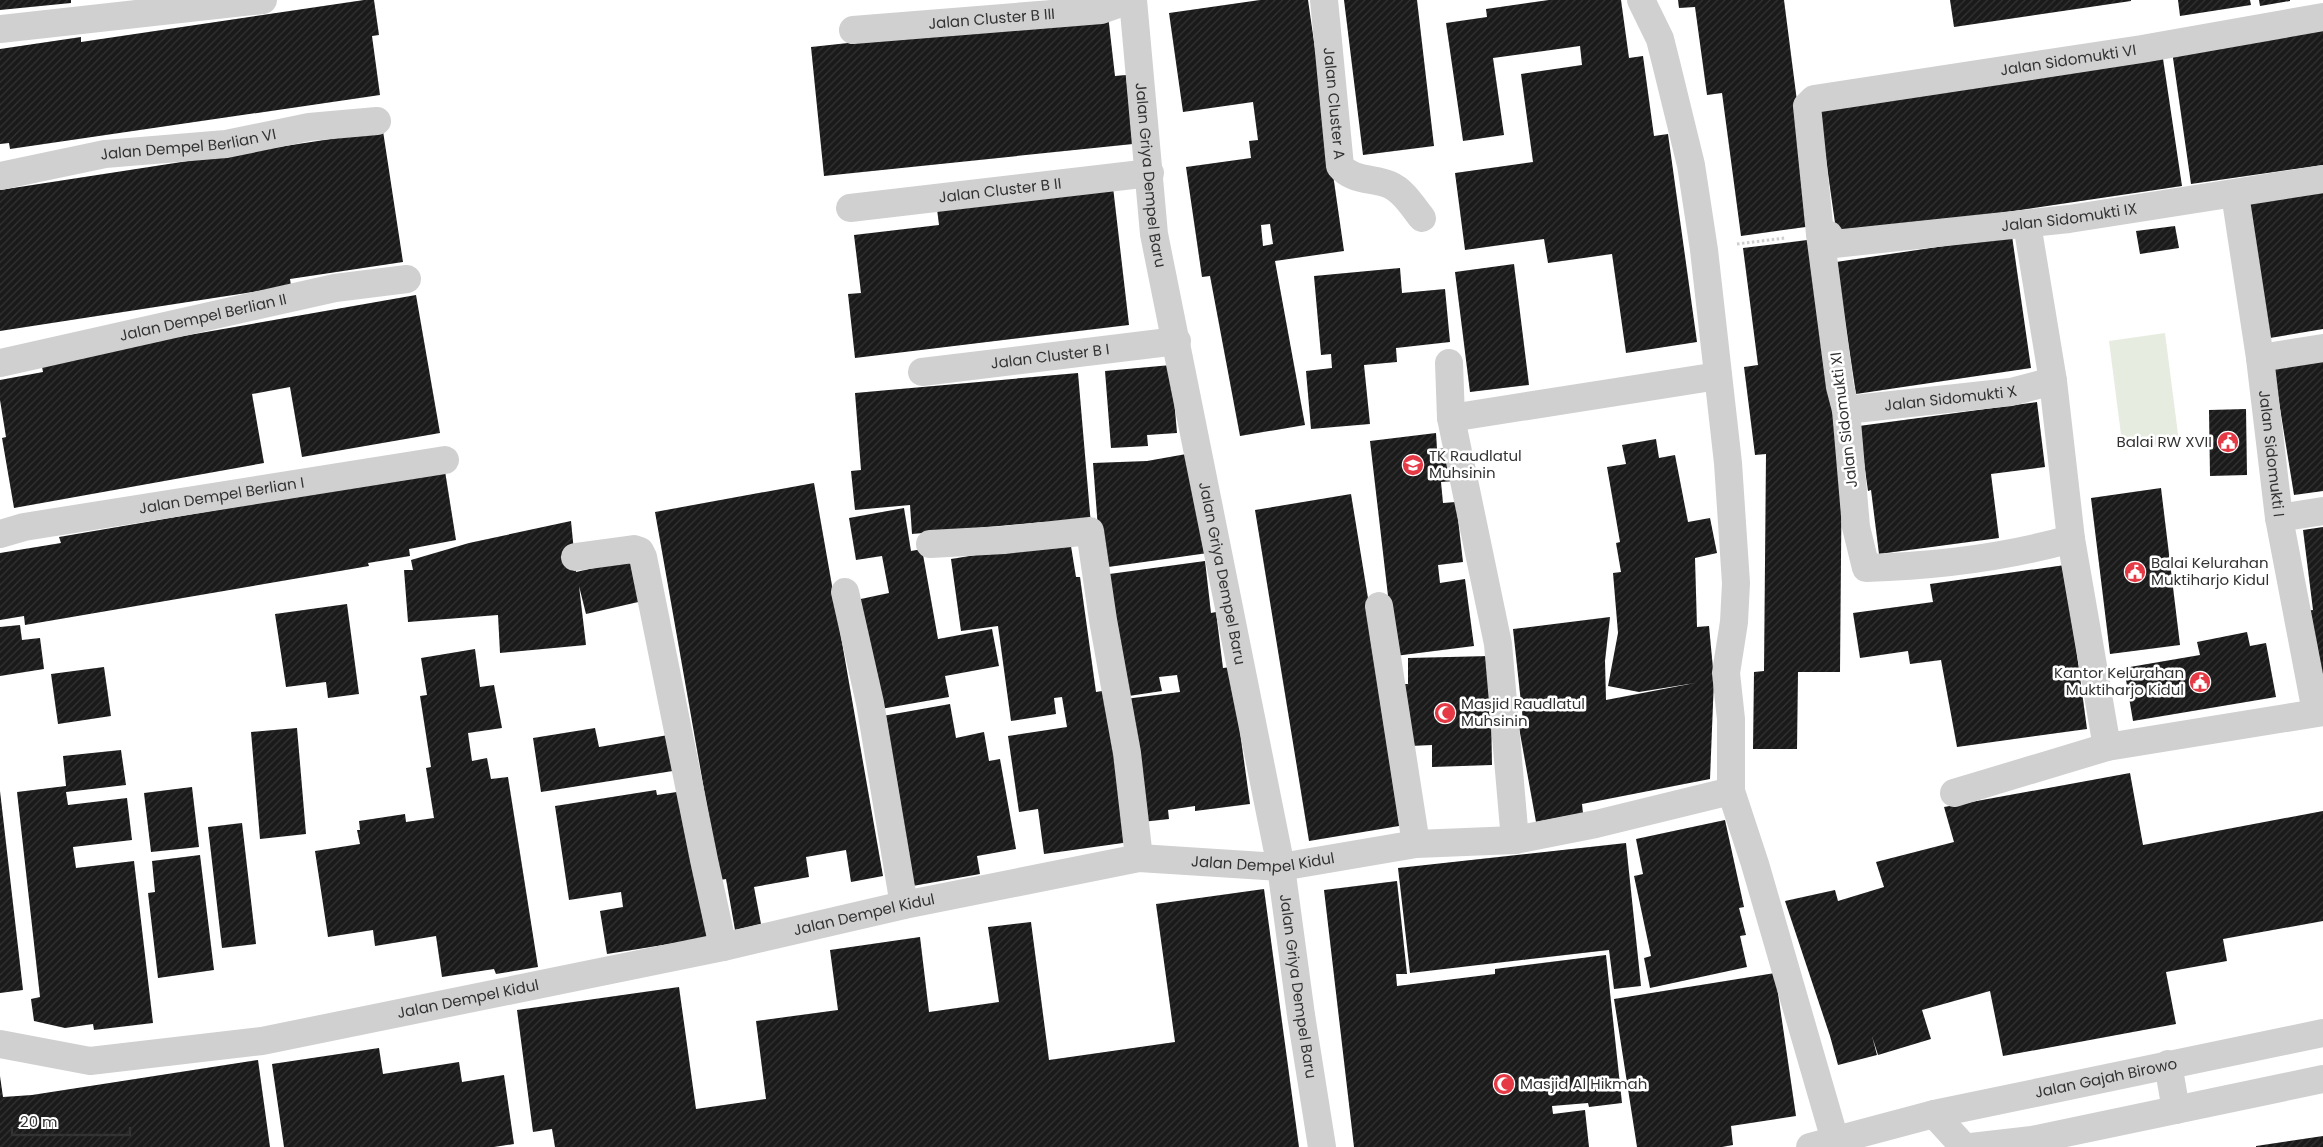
<svg xmlns="http://www.w3.org/2000/svg" width="2323" height="1147" viewBox="0 0 2323 1147" font-family="Poppins,sans-serif">
	<style>
		.grass { fill: #e6ecdf }
		.building { fill: url(#building-hatch); fill-rule: evenodd }
		.lines { fill: none; stroke-linecap: round; stroke-linejoin: round }
		.path { stroke: #cdcdcd; stroke-width: 3; stroke-dasharray: 2.5 2.5; stroke-linecap: butt }
		.minor { stroke: #d0d0d0; stroke-width: 28 }
		.tertiary { stroke: #d0d0d0; stroke-width: 28 }
		.labels { text-anchor: middle; stroke-width: 5; stroke-linejoin: round; paint-order: stroke }
		.street-label { font-size: 15px; fill: #333; stroke: #fff }
		.poi-label { font-size: 15px; fill: #333; stroke: #fff; text-anchor: start }
	</style>
	<defs>
		<pattern id="building-hatch" width="6" height="6" patternUnits="userSpaceOnUse" patternTransform="scale(1.25)"><rect width="6" height="6" fill="#1a1a1a"/><path d="M-1 1l2-2M0 6l6-6M5 7l2-2" fill="none" stroke="#333"/></pattern>
	</defs>
	<rect width="100%" height="100%" fill="#fff"/>
	<path class="grass" d="M2165,333L2179,442L2123,450L2109,341Z"/>
	<path class="building" d="M0,0H71V3L0,10Z
		M364,0H374L379,35L372,36L380,95L10,149L9,143L0,144V49L81,37V42Z
		M1260,0H1308L1344,251L1275,261L1305,425L1240,436L1210,276L1202,277L1186,167L1251,158L1249,141L1258,140L1253,102L1183,112L1169,13ZM1270,224L1273,244L1263,246L1261,225Z
		M1344,0H1417L1434,146L1363,155Z
		M1549,0H1621L1629,58L1643,56L1654,136L1668,134L1697,342L1626,353L1612,254L1548,263L1544,239L1465,250L1455,173L1533,162L1521,74L1582,65L1580,46L1493,58L1504,135L1463,141L1446,23L1487,17L1486,9Z
		M1678,0H1784L1813,226L1741,236L1722,93L1707,95L1695,7L1679,8Z
		M1950,0H2131V1L1954,27Z
		M2178,0H2250L2251,5L2180,16Z
		M2259,0H2290V1L2260,6Z
		M1108,15L1115,76L1126,75L1133,144L824,176L811,47Z
		M2323,29V165L2191,184L2172,51Z
		M2162,52L2182,186L1837,237L1818,103Z
		M383,131L403,262L290,279L291,286L0,331V190Z
		M1113,187L1129,325L855,358L848,294L861,293L854,235L939,225L937,209Z
		M2323,187V329L2270,338L2247,200Z
		M2175,226L2179,248L2140,254L2136,231Z
		M2012,236L2031,368L1856,394L1836,262Z
		M1815,239L1842,444L1840,672H1798L1797,749H1753L1754,672L1764,671L1766,454L1755,455L1744,367L1758,365L1743,248Z
		M1514,264L1529,385L1470,392L1455,272Z
		M1400,268L1402,293L1445,289L1450,342L1396,348L1397,362L1364,365L1370,424L1311,429L1306,371L1332,368L1331,354L1321,355L1314,276Z
		M416,295L440,433L302,457L290,387L252,394L264,463L14,508L2,438L6,437L0,400V380L43,372L41,361Z
		M2323,358V491L2294,495L2273,365Z
		M1171,365L1177,433L1147,435L1148,446L1111,448L1105,371Z
		M1078,373L1091,525L1043,530V522L912,534L910,505L855,510L851,471L861,470L855,393Z
		M2037,402L2045,467L1991,474L1999,538L1879,554L1871,490L1868,491L1859,426Z
		M2246,409L2247,475L2210,476L2209,410Z
		M1436,433L1437,449L1450,448L1454,481L1441,482L1443,503L1456,502L1463,562L1438,565L1440,583L1465,579L1474,646L1395,656L1370,441Z
		M1656,439L1659,458L1675,455L1688,522L1710,518L1717,553L1695,558L1697,627L1709,626L1714,679L1710,779L1582,804L1583,813L1536,822L1518,722L1523,721L1513,629L1610,617L1605,661L1606,700L1695,683L1639,692L1608,686L1618,633L1613,573L1621,572L1616,543L1620,542L1607,467L1626,464L1622,445Z
		M1192,453L1208,553L1101,568L1093,463L1147,461Z
		M445,471L456,540L409,549L410,556L368,563L369,566L25,625L24,616L0,620V553L61,543L59,537Z
		M814,483L883,876L851,882L846,850L806,857L809,877L754,887L761,924L735,930L726,879L720,880L655,512Z
		M2161,488L2180,645L2110,654L2091,498Z
		M1351,494L1405,825L1309,841L1255,510Z
		M904,508L911,551L922,549L938,639L992,629L999,666L945,676L949,697L875,710L856,600L889,593L882,556L856,560L849,518Z
		M571,521L576,572L638,558L647,600L586,614L579,586L586,645L500,653L498,615L408,622L404,570H413L411,560L469,543Z
		M2323,527V679L2304,611L2313,610L2303,530Z
		M1070,540L1076,577H1080L1096,692L1108,690L1130,842L1044,854L1038,809L1019,812L1008,736L1067,727L1062,697L1054,698L1056,714L1011,721L998,626L961,631L951,559Z
		M1205,561L1211,613L1216,612L1223,668L1231,667L1250,804L1195,811V806L1168,810L1169,819L1142,822L1125,699L1180,692L1177,675L1159,677L1162,691L1122,697L1102,575Z
		M2065,565L2087,729L1957,747L1941,660L1910,664L1908,651L1860,658L1853,613L1933,602L1930,584Z
		M347,604L359,694L328,698L326,682L286,687L275,614Z
		M20,625L22,640L40,638L44,669L0,676V627Z
		M2247,632L2250,646L2266,643L2276,697L2133,721L2124,668L2200,655L2197,642Z
		M475,649L480,687L494,685L502,728L468,733L472,761L487,758L491,779L508,777L538,967L496,974L494,969L442,977L436,936L375,946L373,930L328,937L315,851L360,844L357,830H360L359,821L405,814L406,822L434,818L426,768L431,767L420,696L427,695L421,658Z
		M1490,656L1492,765L1432,767V745L1410,746L1398,684H1408V658Z
		M104,667L111,716L58,724L51,674Z
		M950,704L956,738L984,732L989,761L1000,759L1016,849L977,856L980,874L907,887L877,717Z
		M297,728L306,834L260,839L251,732Z
		M595,728L599,747L674,734L679,770L541,792L533,738Z
		M121,750L126,785L66,792L68,805L127,798L132,840L73,847L76,868L134,861L153,1023L94,1030L93,1024L65,1028L34,1021L31,999L40,997L17,792L66,786L63,756Z
		M2130,773L2143,845L2323,811V921L2223,939L2227,961L2166,972L2176,1024L2003,1056L1990,991L1922,1010L1931,1039L1878,1055L1872,1036L1877,1055L1838,1065L1830,1036L1785,901L1835,890L1838,901L1884,887L1876,862L1954,842L1944,807Z
		M192,787L199,847L151,852L144,793Z
		M656,790L657,795L690,790L713,937L607,954L600,911L623,907L621,892L569,900L555,806Z
		M0,791L23,990L0,993Z
		M1725,820L1744,907L1739,908L1746,935L1740,936L1747,967L1650,988L1644,958L1651,956L1634,876L1643,874L1636,839Z
		M242,823L256,944L222,948L208,827Z
		M1626,843L1641,986L1614,989L1609,950L1410,973L1398,868Z
		M200,855L214,970L158,978L148,893L155,892L152,861Z
		M1397,881L1407,974H1396L1397,986L1495,974V969L1606,955L1622,1103L1589,1107L1588,1103L1552,1106L1553,1114L1585,1110L1589,1147H1354L1324,890Z
		M1264,889L1299,1147H555L552,1129L533,1132L517,1010L679,987L696,1109L766,1099L756,1021L838,1010L830,950L920,937L929,1012L999,1002L988,927L1031,922L1049,1060L1175,1042L1156,904Z
		M1775,973L1796,1116L1731,1126L1733,1145L1722,1147H1637L1614,999Z
		M379,1048L383,1074L459,1062L462,1082L504,1075L514,1144L494,1147H284L272,1064Z
		M258,1060L270,1147H0V1076L3,1097L32,1095Z
		M2323,1136V1147H2256V1146Z"/>
	<g class="lines">
		<path class="path" d="M1737,244L1785,238"/>
		<g class="minor">
			<path id="s1" d="M1133,0L1154,234L1281,867L1301,1015L1322,1147"/>
			<path id="s2" d="M1324,0L1340,166C1352,181 1373,178 1390,185C1404,191 1413,207 1422,218"/>
			<path d="M1641,0L1660,39L1667,67L1691,165L1704,250L1728,463L1736,583L1734,622L1726,673L1731,719V791L1755,864L1835,1140"/>
			<path d="M0,29L263,0"/>
			<path id="s3" d="M853,30L1101,10L1129,0"/>
			<path id="s4" d="M0,176L105,154L226,144L309,127L377,121"/>
			<path id="s5" d="M2235,194L2260,358L2279,518L2316,712"/>
			<path id="s6" d="M850,208L1150,173"/>
			<path d="M2027,224L2053,381L2071,539L2107,747"/>
			<path id="s7" d="M1820,234L1829,235L1834,244L2069,219L2323,179"/>
			<path d="M2260,358L2323,348"/>
			<path id="s8" d="M0,363L335,288L407,279"/>
			<path d="M1449,363L1451,418L1498,644L1515,840"/>
			<path id="s9" d="M922,372L1177,341"/>
			<path id="s10" d="M1846,410L2011,392L2053,381"/>
			<path d="M1451,418L1718,376"/>
			<path d="M2279,518L2323,511"/>
			<path id="s11" d="M0,534L24,527L445,460"/>
			<path id="s12" d="M2071,539C2003,558 1936,566 1866,568L1856,527L1846,410L1840,387L1820,234L1807,106L1814,99L2142,49L2323,17"/>
			<path d="M930,544L1004,540L1090,531L1103,620L1127,753L1139,858"/>
			<path d="M575,557L634,549L640,551L643,557L704,860L723,947"/>
			<path d="M845,592L870,703L904,905"/>
			<path d="M1379,606L1416,844"/>
			<path d="M1954,793L2107,747L2323,712"/>
			<path id="s13" d="M0,1044L90,1061L262,1041L723,947L904,905L1139,858L1281,867L1416,844L1515,840L1596,824L1731,791"/>
		</g>
		<g class="tertiary">
			<path d="M2168,1064L2176,1110"/>
			<path d="M1934,1114L1964,1147"/>
			<path id="s14" d="M1810,1147L1934,1114L2323,1033"/>
			<path d="M1971,1147L2032,1140L2323,1079"/>
		</g>
	</g>
	<defs>
		<g id="civic-disc" transform="scale(1.125)"><circle r="9.5" fill="#e63946" stroke="#fff"/><path d="M-.6-6.5H3V-4.5H.6V-3L4-1V1h2V6H-6V1h2V-1L-.6-3ZM-1.2 2.5V6h2.4V2.5Z" fill="#fff"/></g>
		<g id="school-disc" transform="scale(1.125)"><circle r="9.5" fill="#e63946" stroke="#fff"/><path d="M0-5L7-2L0 1L-7-2ZM-4 1L0 2.5L4 1V4Q0 6-4 4Z" fill="#fff"/></g>
		<g id="mosque-disc" transform="scale(1.125)"><circle r="9.5" fill="#e63946" stroke="#fff"/><path d="M3.5-4.9A6 6 0 1 0 3.5 4.9A5 5 0 1 1 3.5-4.9Z" fill="#fff"/></g>
	</defs>
	<g fill-rule="evenodd">
		<use href="#civic-disc" x="2228" y="442"/>
		<use href="#school-disc" x="1413" y="465"/>
		<use href="#civic-disc" x="2135" y="572"/>
		<use href="#civic-disc" x="2200" y="682"/>
		<use href="#mosque-disc" x="1445" y="713"/>
		<use href="#mosque-disc" x="1504" y="1084"/>
	</g>
	<g class="labels">
		<g class="street-label">
			<text dy="5" stroke="none"><textPath href="#s3" startOffset="139">Jalan Cluster B III</textPath></text>
			<text dy="5" stroke="none"><textPath href="#s12" startOffset="941">Jalan Sidomukti VI</textPath></text>
			<text dy="5" stroke="none"><textPath href="#s2" startOffset="104">Jalan Cluster A</textPath></text>
			<text dy="5" stroke="none"><textPath href="#s4" startOffset="191">Jalan Dempel Berlian VI</textPath></text>
			<text dy="5" stroke="none"><textPath href="#s1" startOffset="176">Jalan Griya Dempel Baru</textPath></text>
			<text dy="5" stroke="none"><textPath href="#s6" startOffset="151">Jalan Cluster B II</textPath></text>
			<text dy="5" stroke="none"><textPath href="#s7" startOffset="256">Jalan Sidomukti IX</textPath></text>
			<text dy="5" stroke="none"><textPath href="#s8" startOffset="208">Jalan Dempel Berlian II</textPath></text>
			<text dy="5" stroke="none"><textPath href="#s9" startOffset="129">Jalan Cluster B I</textPath></text>
			<text dy="5" stroke="none"><textPath href="#s10" startOffset="105">Jalan Sidomukti X</textPath></text>
			<text transform="translate(1844 420) rotate(-97)" y="5">Jalan Sidomukti XI</text>
			<text dy="5" stroke="none"><textPath href="#s5" startOffset="262">Jalan Sidomukti I</textPath></text>
			<text dy="5" stroke="none"><textPath href="#s11" startOffset="225">Jalan Dempel Berlian I</textPath></text>
			<text dy="5" stroke="none"><textPath href="#s1" startOffset="581">Jalan Griya Dempel Baru</textPath></text>
			<text dy="5" stroke="none"><textPath href="#s13" startOffset="1285">Jalan Dempel Kidul</textPath></text>
			<text dy="5" stroke="none"><textPath href="#s13" startOffset="880">Jalan Dempel Kidul</textPath></text>
			<text dy="5" stroke="none"><textPath href="#s1" startOffset="1001">Jalan Griya Dempel Baru</textPath></text>
			<text dy="5" stroke="none"><textPath href="#s13" startOffset="475">Jalan Dempel Kidul</textPath></text>
			<text dy="5" stroke="none"><textPath href="#s14" startOffset="304">Jalan Gajah Birowo</textPath></text>
		</g>
		<g class="poi-label">
			<text x="2212" y="447" text-anchor="end">Balai RW XVII</text>
			<text x="1429" y="461">TK Raudlatul<tspan x="1429" dy="17">Muhsinin</tspan></text>
			<text x="2151" y="568">Balai Kelurahan<tspan x="2151" dy="17">Muktiharjo Kidul</tspan></text>
			<text x="2184" y="678" text-anchor="end">Kantor Kelurahan<tspan x="2184" dy="17">Muktiharjo Kidul</tspan></text>
			<text x="1461" y="709">Masjid Raudlatul<tspan x="1461" dy="17">Muhsinin</tspan></text>
			<text x="1520" y="1089">Masjid Al Hikmah</text>
		</g>
	</g>
	<path d="M12 1127v8h118v-8" fill="none" stroke="#333333" stroke-width="2.5"/>
	<text x="20" y="1127" font-size="15" fill="#333333" stroke="#ffffff" stroke-width="4" paint-order="stroke">20 m</text>
</svg>
